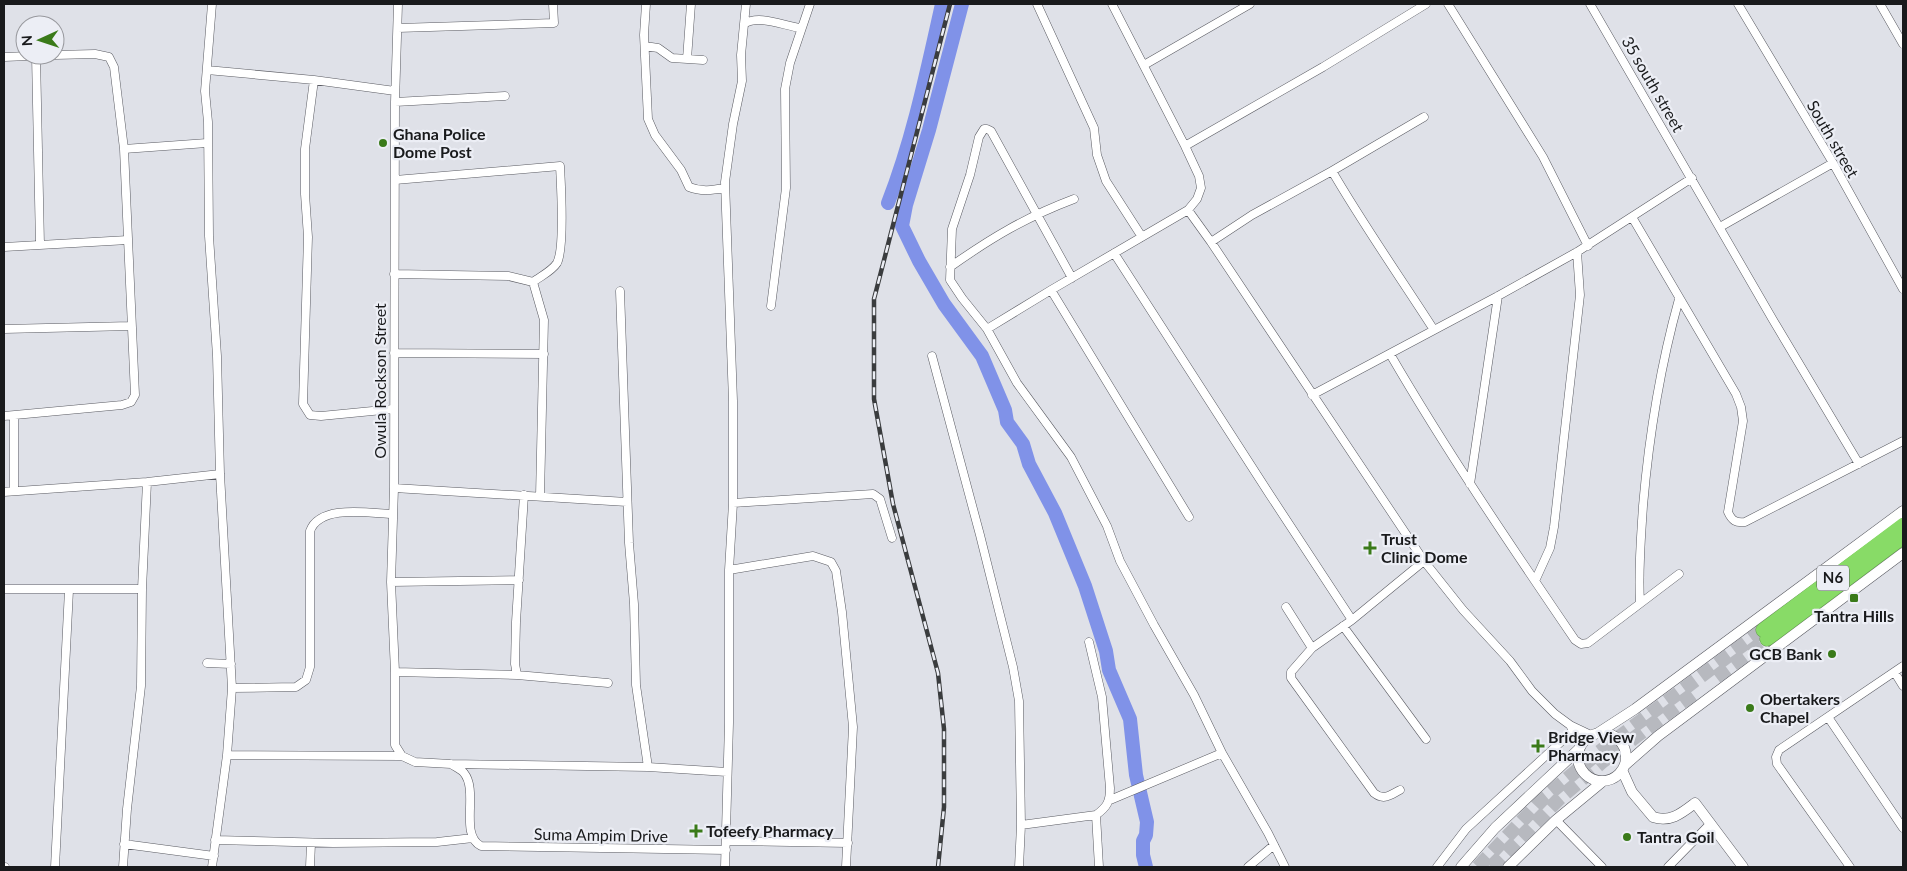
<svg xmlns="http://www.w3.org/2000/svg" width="1907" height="871" viewBox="0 0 1907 871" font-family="Lato,sans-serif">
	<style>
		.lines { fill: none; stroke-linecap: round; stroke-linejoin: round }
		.river { stroke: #8092e8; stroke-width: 14 }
		.highway-tunnel { stroke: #b7b9bf; stroke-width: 14; stroke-dasharray: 14 7; stroke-linecap: butt }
		.street-casing { stroke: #5a5b62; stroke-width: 9 }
		.secondary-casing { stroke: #5a5b62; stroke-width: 11 }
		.highway-casing { stroke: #61974d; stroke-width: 15 }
		.street { stroke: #fff; stroke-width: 8 }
		.secondary { stroke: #fff; stroke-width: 10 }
		.highway { stroke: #88db67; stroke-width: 14 }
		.rail-casing { stroke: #3a3c3e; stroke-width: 4.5 }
		.rail { stroke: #eceef5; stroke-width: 2.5; stroke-dasharray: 8; stroke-linecap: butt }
		.poi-dot { fill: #3a7a19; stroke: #eceef5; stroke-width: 2 }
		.labels { text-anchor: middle; stroke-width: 4.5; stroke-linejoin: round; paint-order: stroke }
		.shield { fill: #eceef5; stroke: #585a5d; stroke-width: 1 }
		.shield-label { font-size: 15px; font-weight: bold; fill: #191a1c }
		.street-label { font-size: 16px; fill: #191a1c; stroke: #eceef5 }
		.poi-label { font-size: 16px; font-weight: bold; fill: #191a1c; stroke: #eceef5; text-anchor: start }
	</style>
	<rect width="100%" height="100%" fill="#dfe1e8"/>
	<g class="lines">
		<path class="river" d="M962,4L929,130L906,205L902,226L919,261L944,304L982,356L1005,410L1007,422L1023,444L1029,464L1055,513L1085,586L1106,651L1109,670L1130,719L1136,775L1147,822L1146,835L1143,841V855L1146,867
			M888,203C913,139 927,71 942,4"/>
		<path class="highway-tunnel" d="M1716,677L1767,639
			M1478,867L1543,799L1599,752L1763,630
			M1491,867L1560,798L1602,762L1697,691"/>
		<g class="street-casing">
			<path id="street" d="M212,4L205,91L208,122L209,236L217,356L220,474L232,688L227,755L212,867
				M398,4L395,102L394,488L391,582L395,672V745L402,756
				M646,4L644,35L648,119L655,135L681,170L689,187C701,192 713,190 725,188
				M1037,4L1094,128L1097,155L1106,181L1142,237
				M1448,4L1543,157L1588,246
				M1590,4L1773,320L1859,464
				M1738,4L1833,163L1903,289
				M1880,4L1903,44
				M744,24L746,4
				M398,28L554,23L553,4
				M645,46L658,48L672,58L703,60
				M36,56L40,245
				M4,57L54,55
				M687,59L691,4
				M1144,65L1250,4
				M207,70L314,80L395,91
				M314,80L305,149V194L308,237L303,404L310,415L321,416L393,409
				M395,102L505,96
				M1185,146L1323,67L1426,4
				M124,149L207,143
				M1332,171C1364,226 1400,277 1434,330
				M395,180L560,166C561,186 565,248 557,263C552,271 541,276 533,282
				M1188,210L1211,242L1424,561L1463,610L1510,661L1532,691L1555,714L1570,725L1591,735
				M1632,217L1736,394L1741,407L1743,421L1728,512C1732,521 1736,523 1745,522L1903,441
				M1720,227L1833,163
				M1211,242L1252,215L1332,171L1424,117
				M4,247L128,240
				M1114,253L1268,492L1352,620
				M950,267C991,238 1026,217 1074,199
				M394,274L508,276L533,282L544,320L540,496
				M1072,278L991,131L987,129H984L979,137L970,175L952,229L950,280L962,298L987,329L1017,383L1071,457L1107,526L1120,561L1154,625L1194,695L1222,753L1268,833L1285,867
				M1051,290L1189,517
				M620,291L629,543L634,604L636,685L648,767
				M771,306L786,188L785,89L790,63L810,4
				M4,329L131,326
				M987,329L1051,290L1188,210L1197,199L1201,188L1199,176L1185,146L1112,4
				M394,353L544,354
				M1390,354C1447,452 1511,546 1575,640L1581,644L1588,643L1679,574
				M932,356L980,535L1013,667L1019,701L1021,825L1019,867
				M1312,395L1498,296L1577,252L1692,178
				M4,416L122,405L131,402L135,395L124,149L114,67L109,57L95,54L55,55
				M14,416V490
				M1470,484L1498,296
				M394,488L627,502
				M4,492L147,482L220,474
				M733,503L873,494L880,499L892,538
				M729,570L813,556L831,562L836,571L842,612L853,727L846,867
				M1535,581L1550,548L1554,527L1580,295L1577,252
				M391,582L519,580
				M4,589H142
				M1640,602C1638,570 1641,538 1643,506C1649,436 1660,367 1679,299
				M1286,607L1312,648
				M1343,626L1426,739
				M1089,642L1102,697L1110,788C1110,802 1107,807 1096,815L1099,867
				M207,663L231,664
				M395,672L517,675L608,683
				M1895,673L1903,686
				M517,675L515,664L516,622L524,495
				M232,688L296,687L306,680L310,667V531C320,504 369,513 392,514
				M1828,717L1903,828
				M1571,727L1580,746
				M227,755L402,756L415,762L451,764L648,767L727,772
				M451,764C455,767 461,769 464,773C479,791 459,835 481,846L726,850
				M1400,790C1390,795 1384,801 1374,793L1291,678V672L1312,648L1352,620L1424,561
				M1110,800L1222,753
				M1556,820L1602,867
				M1021,825L1096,815
				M215,840L333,843L437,842L473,838
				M727,841L848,843
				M124,844L214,856
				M4,867H5
				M55,867L69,590
				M123,867L127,809L141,686L142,589L147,482
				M310,867L311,843
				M725,867L729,723V570L733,503V401L725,182L733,124L742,81L741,55L744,24C759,14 784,26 801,28
				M1248,867L1274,845
				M1437,867L1466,829L1576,728
				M1668,867L1711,823
				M1850,867L1777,764L1776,757L1779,750L1903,666"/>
		</g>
		<g class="secondary-casing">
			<path id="secondary" d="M1578 757a24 24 0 1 1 48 0a24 24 0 1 1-48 0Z
				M1598,733L1635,709L1903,511
				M1625,765L1658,736L1903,553
				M1622,770L1632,792L1653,817C1670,823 1682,813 1695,803L1743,867
				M1461,867L1495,828L1579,749
				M1508,867L1556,820L1602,782"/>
		</g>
		<g class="highway-casing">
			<path id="highway" d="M1763,630L1903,525
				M1767,639L1903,537"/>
		</g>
		<use href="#street" class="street"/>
		<use href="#secondary" class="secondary"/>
		<use href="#highway" class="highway"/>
		<g class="rail-casing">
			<path id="rail" d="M938,867L944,807V729L938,673L893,504L874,399V299L950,4"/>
		</g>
		<use href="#rail" class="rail"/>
	</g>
	<g class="poi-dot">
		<circle cx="383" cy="143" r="5"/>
		<path d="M1367.5 540.5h5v5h5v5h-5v5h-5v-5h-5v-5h5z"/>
		<rect x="1849" y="593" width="10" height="10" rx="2.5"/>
		<circle cx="1832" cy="654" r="5"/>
		<circle cx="1750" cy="708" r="5"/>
		<path d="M1535.5 738.5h5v5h5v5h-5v5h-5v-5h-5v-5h5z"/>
		<path d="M693.5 823.5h5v5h5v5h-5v5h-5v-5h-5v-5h5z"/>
		<circle cx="1627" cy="837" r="5"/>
	</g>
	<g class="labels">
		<rect class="shield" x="1817" y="565.5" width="32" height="25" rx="4"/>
		<g class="shield-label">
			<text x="1833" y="583">N6</text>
		</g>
		<g class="street-label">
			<text transform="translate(1653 84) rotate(60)" y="6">35 south street</text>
			<text transform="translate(1833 139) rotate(60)" y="6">South street</text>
			<text transform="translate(380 381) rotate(-90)" y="6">Owula Rockson Street</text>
			<text transform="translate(601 835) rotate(1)" y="6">Suma Ampim Drive</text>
		</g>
		<g class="poi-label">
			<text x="393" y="140">Ghana Police<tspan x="393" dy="18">Dome Post</tspan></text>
			<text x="1381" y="545">Trust<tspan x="1381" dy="18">Clinic Dome</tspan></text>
			<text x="1854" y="622" text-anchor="middle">Tantra Hills</text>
			<text x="1822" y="660" text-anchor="end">GCB Bank</text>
			<text x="1760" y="705">Obertakers<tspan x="1760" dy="18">Chapel</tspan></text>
			<text x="1548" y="743">Bridge View<tspan x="1548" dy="18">Pharmacy</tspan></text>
			<text x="706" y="837">Tofeefy Pharmacy</text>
			<text x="1637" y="843">Tantra Goil</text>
		</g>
	</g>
	<rect width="1907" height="871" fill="none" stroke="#191a1c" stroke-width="10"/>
	<g transform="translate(40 40) rotate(267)"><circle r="24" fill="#eceef5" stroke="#98999e"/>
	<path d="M0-4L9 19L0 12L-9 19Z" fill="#3a7a19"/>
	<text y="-8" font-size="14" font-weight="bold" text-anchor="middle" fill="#191a1c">N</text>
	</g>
</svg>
